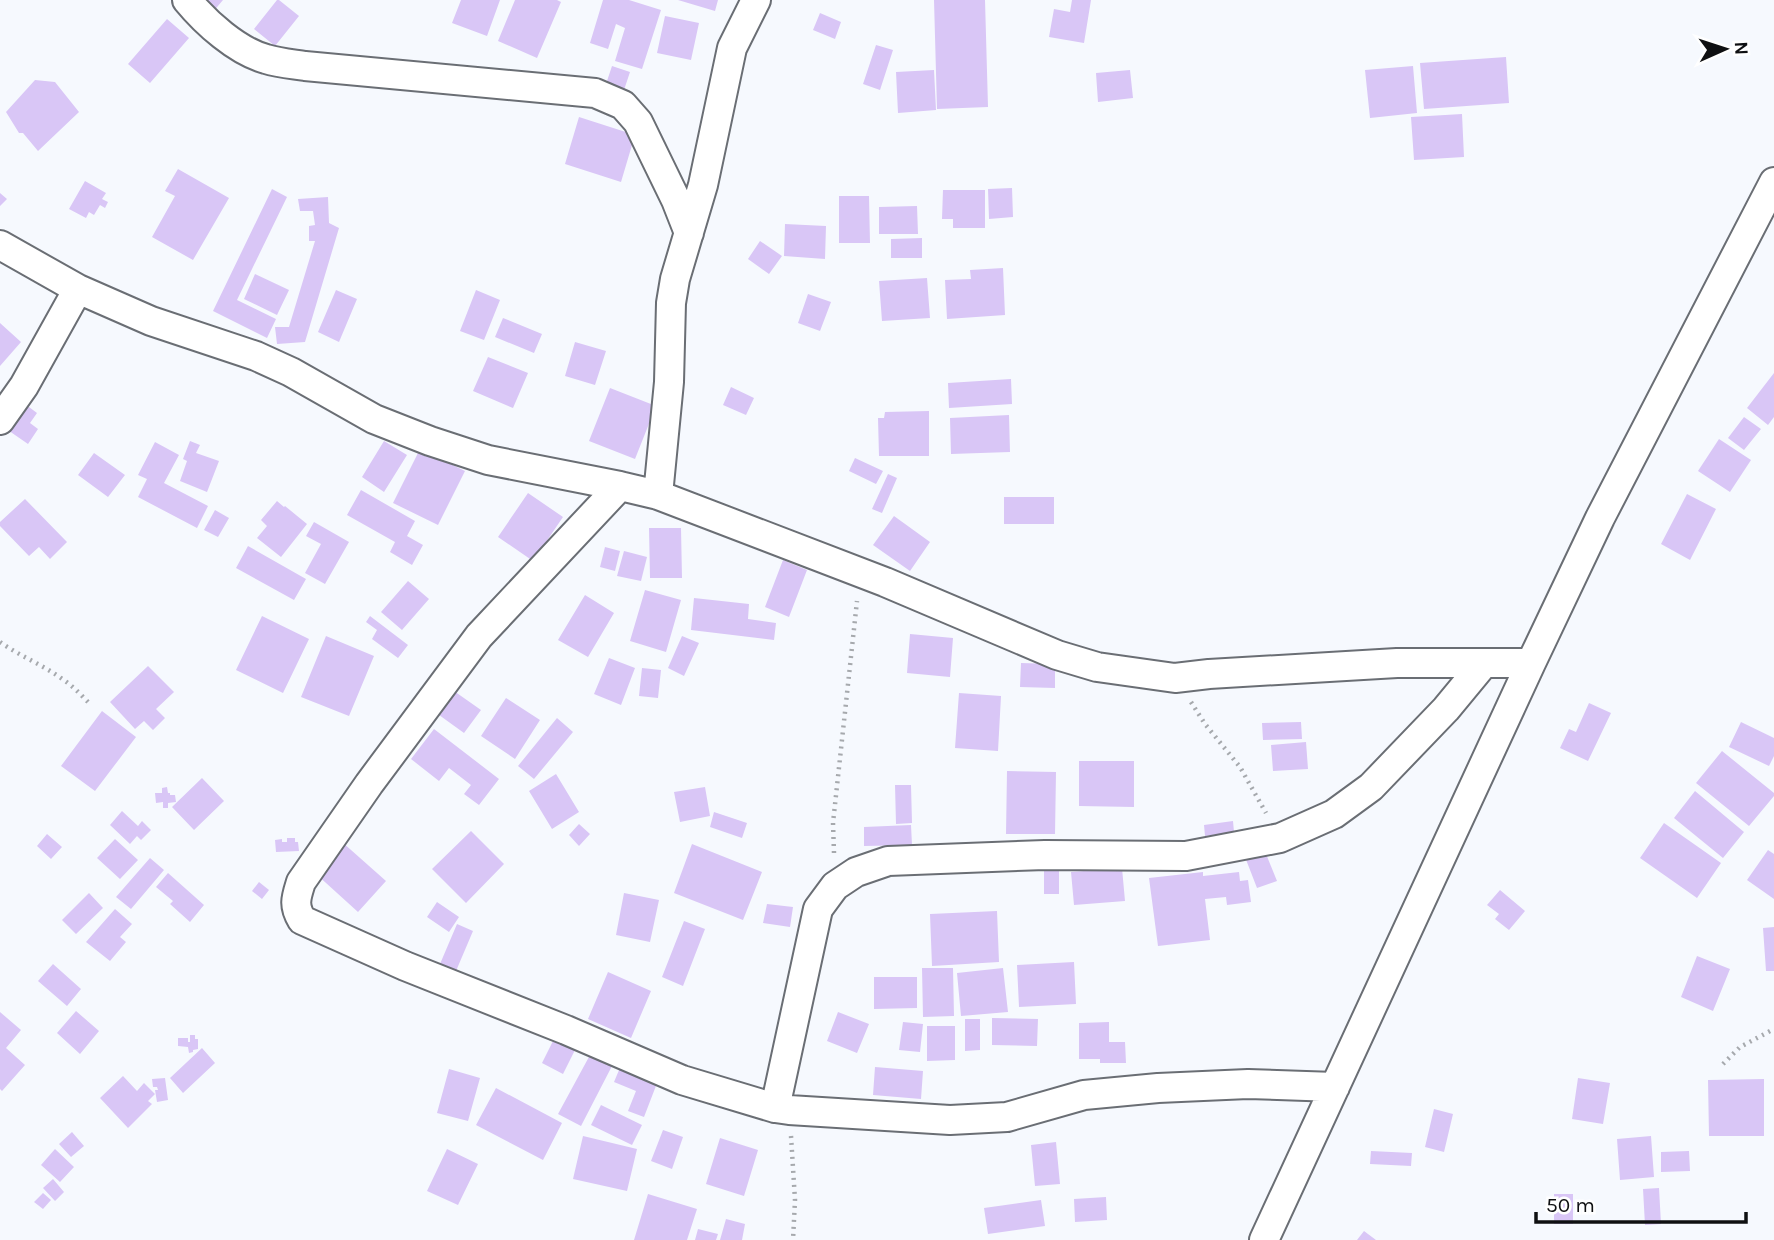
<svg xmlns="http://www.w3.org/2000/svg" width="1774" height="1240" viewBox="0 0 1774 1240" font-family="Karla,sans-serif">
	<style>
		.building { fill: #d9c6f6 }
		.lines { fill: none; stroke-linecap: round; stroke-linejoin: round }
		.street-casing { stroke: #6a6e74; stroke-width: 32 }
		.path { stroke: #a6a9ad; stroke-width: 4.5; stroke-dasharray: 2 5; stroke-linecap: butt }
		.street { stroke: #fff; stroke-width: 28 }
	</style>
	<rect width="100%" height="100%" fill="#f6f9fe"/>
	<path class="building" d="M197,0H223L212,13Z
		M277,0H279L299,16L275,46L254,29Z
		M461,0H500L487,36L452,23Z
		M515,0H557L561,2L537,58L498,41Z
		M603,0H629L661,10L642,69L615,61L625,28L616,24L608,49L590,43Z
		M678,0H718L715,11Z
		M934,0H985L988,107L937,109Z
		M1072,0H1091L1084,43L1049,37L1054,9L1070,12Z
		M820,13L841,22L835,39L813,30Z
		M665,16L699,23L691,60L657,53Z
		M167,19L189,38L150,83L128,64Z
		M876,45L893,50L880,90L863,84Z
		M1506,57L1509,103L1424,109L1420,63Z
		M612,66L630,72L624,90L606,84Z
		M1413,66L1417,113L1370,118L1365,70Z
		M934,70L936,110L898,113L896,72Z
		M1130,70L1133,98L1098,102L1096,73Z
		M35,80L55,82L79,112L38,151L23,133H19L6,112Z
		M1462,114L1464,157L1414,160L1411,117Z
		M579,117L635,135L621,182L565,164Z
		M178,169L229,198L193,260L152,237L175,196L165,191Z
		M85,181L106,193L102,199L108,202L105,208L100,205L94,215L89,212L86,218L69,209Z
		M1012,188L1013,217L989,219L988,189Z
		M272,189L287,197L237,300L276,319L267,338L213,311Z
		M943,190H985V228H953V219H942Z
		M0,193L7,199L0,206Z
		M839,196H869L870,243H839Z
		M328,197L329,223L339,228L305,342L277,344L275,327H289L315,241H309V226L315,225L313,211H300L298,199Z
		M917,206L918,234H879V207Z
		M785,224L826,226L825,259L784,256Z
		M922,238V258H891V239Z
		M760,241L782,256L769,274L748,259Z
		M1003,268L1005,315L947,319L945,280L971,279L970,270Z
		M255,274L289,290L277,315L244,299Z
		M927,278L930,318L882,321L879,281Z
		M336,290L357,299L339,342L318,332Z
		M476,290L500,300L484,340L460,331Z
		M808,294L831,302L820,331L798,323Z
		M503,318L542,334L534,353L495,337Z
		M0,323L21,342L0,366Z
		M575,342L606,351L595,385L565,376Z
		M488,357L528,373L513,408L473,391Z
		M1774,373V417L1768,425L1747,408Z
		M1011,379L1012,404L949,408L948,383Z
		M731,387L754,398L746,415L723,405Z
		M610,388L656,406L635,459L589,441Z
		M21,401L37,413L30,423L38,429L28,444L2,426Z
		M929,411V456H879L878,418H884L885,412Z
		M1009,415L1010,452L951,454L950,418Z
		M1744,417L1761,429L1744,450L1728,438Z
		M1719,439L1751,460L1730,492L1698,471Z
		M190,441L200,445L196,453L219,461L207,492L180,481L187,461L183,459Z
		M384,441L407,455L384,492L362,477Z
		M155,442L179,455L164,483L208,506L197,528L138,497L147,479L138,475Z
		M420,449L465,471L438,525L393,503Z
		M94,453L125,475L108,497L78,475Z
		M855,458L883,471L876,484L849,471Z
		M888,474L897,478L882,513L872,509Z
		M361,490L415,521L407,536L423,545L412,565L390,552L395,542L347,515Z
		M528,493L563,517L533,561L498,537Z
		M1687,494L1716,509L1690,560L1661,544Z
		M1004,497H1054V524H1004Z
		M25,499L67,542L50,559L39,547L29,556L0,526V522Z
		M277,501L284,507L285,506L307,524L281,557L257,538L267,526L261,520Z
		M215,510L229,518L218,537L204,530Z
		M894,516L930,542L910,571L873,545Z
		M314,522L349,542L325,584L305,573L321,544L306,536Z
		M649,528H681L682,578H650Z
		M248,546L306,579L294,600L236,568Z
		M605,547L620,551L615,571L600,567Z
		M624,551L647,557L641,581L617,576Z
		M783,560L807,570L789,617L765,607Z
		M408,581L429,599L402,630L381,612Z
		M645,590L681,600L666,652L630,641Z
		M585,595L614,613L588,657L558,640Z
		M694,598L749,604L748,619L776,623L774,640L691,630Z
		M262,616L309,639L283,693L236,670Z
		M370,616L408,645L398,658L372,639L377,630L366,622Z
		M910,634L953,638L950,677L907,673Z
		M326,636L374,656L349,716L301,697Z
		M682,636L699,643L684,676L668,668Z
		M609,658L635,668L621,705L594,694Z
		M1021,663L1055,664V688L1020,687Z
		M148,666L174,692L156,709L165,718L153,730L144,721L135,729L110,702Z
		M642,668L661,670L658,698L639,696Z
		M444,684L481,710L464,733L428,707Z
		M959,693L1001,696L998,751L955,748Z
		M506,698L540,720L515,759L481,736Z
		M1589,703L1611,713L1588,761L1560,748L1569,729L1576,732Z
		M102,711L136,737L95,791L61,766Z
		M557,718L573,732L534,779L518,766Z
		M1301,722L1302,739L1263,740L1262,723Z
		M1741,722L1774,738V756L1769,766L1729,747Z
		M434,729L499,779L479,805L464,794L471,785L449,768L439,781L411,759Z
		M1306,742L1308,769L1273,771L1271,745Z
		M1722,751L1774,793V796L1749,826L1696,783Z
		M1079,761H1134V807L1079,806Z
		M1007,771L1056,772L1055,834H1006Z
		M556,774L579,812L552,829L529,791Z
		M202,778L224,801L194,830L172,807Z
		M895,785H911L912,823L896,824Z
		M167,787L168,793H170V795H175L176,802L168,803V808H163V802L156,803L155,793H162V788Z
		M705,787L710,816L680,822L674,792Z
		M1695,791L1744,832L1723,858L1674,818Z
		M122,811L138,826L142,821L151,830L141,840L137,836L130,844L110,825Z
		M714,812L747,823L742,838L710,827Z
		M1233,821L1234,832L1205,836L1204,825Z
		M1664,823L1721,863L1697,898L1640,858Z
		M579,824L590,834L579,846L569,835Z
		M911,825L912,845L864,846V827Z
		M471,831L504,864L466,903L432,869Z
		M47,834L62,847L51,859L37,846Z
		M287,838H295V842H298L299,851L276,852L275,840L282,839V842H287Z
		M115,839L138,860L120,879L97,858Z
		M342,842L386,881L358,912L315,873Z
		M692,844L762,872L743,920L674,893Z
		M1264,849L1277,881L1257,888L1245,857Z
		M1768,850L1774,854V899L1747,880Z
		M150,858L164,870L131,909L116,897Z
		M1044,864H1059V894H1044Z
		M1122,868L1125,901L1074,905L1071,872Z
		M1203,872V876L1239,872L1240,881L1248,880L1251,902L1227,905L1226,897L1205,899L1210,940L1158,946L1149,878Z
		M168,873L204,905L190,922L170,904L173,901L156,887Z
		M259,882L269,890L262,899L252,891Z
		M1500,890L1525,911L1509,930L1495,919L1499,914L1487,905Z
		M89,893L103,908L76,934L62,920Z
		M624,893L659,900L650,942L616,935Z
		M437,902L459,917L449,932L427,917Z
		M767,904L793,907L790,927L763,923Z
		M115,909L132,924L120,937L126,942L110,961L86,942Z
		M997,911L999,962L932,966L930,914Z
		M684,921L705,929L683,986L662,977Z
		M457,924L473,931L456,971L440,964Z
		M1774,927V971H1766L1763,928Z
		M1697,956L1730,969L1713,1011L1681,997Z
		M1074,962L1076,1004L1019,1007L1017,965Z
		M53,964L81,989L67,1006L38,981Z
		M922,968H953L954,1016L923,1017Z
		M1003,968L1008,1012L961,1016L957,973Z
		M608,972L651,991L631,1038L588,1019Z
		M874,977H917V1008L874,1009Z
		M76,1011L99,1031L80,1054L57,1033Z
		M0,1012L21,1030L6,1048L25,1065L2,1091L0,1089Z
		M838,1012L869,1024L857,1053L827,1041Z
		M992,1018L1038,1019L1037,1046L992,1045Z
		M965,1019H980V1050L965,1051Z
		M903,1022L923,1024L920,1052L899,1050Z
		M1109,1022V1042H1125L1126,1063H1100V1059H1079V1023Z
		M927,1026H955V1060L927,1061Z
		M190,1035H195V1039H198V1049L193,1050V1052L189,1053L188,1047L178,1046V1038H188V1042H190Z
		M556,1035L577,1046L563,1074L542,1063Z
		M202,1048L215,1063L183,1093L170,1078Z
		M590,1055L612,1066L581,1126L558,1114Z
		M622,1063L659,1078L644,1117L628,1111L636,1091L614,1082Z
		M875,1067L923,1071L921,1099L873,1095Z
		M449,1069L480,1078L468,1121L437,1113Z
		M123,1076L137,1091L144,1083L155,1094L148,1101L152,1104L128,1128L100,1098Z
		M165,1078L168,1100L157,1102L155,1090H158L157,1087H153L152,1079Z
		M1578,1078L1610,1083L1603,1124L1572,1119Z
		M1764,1079V1136H1709L1708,1080Z
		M496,1088L562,1123L543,1160L476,1125Z
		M601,1105L642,1125L632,1145L591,1125Z
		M1434,1109L1453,1114L1444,1152L1425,1147Z
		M663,1130L683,1137L672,1169L651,1161Z
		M72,1132L84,1146L71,1157L59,1144Z
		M583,1136L637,1149L627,1191L573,1179Z
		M1651,1136L1654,1177L1620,1180L1617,1139Z
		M720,1138L758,1150L744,1196L706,1184Z
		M1056,1142L1060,1184L1035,1186L1031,1145Z
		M55,1149L74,1167L60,1182L41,1165Z
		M447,1149L478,1164L458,1205L427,1191Z
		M1371,1151L1412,1153L1411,1166L1370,1164Z
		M1689,1151L1690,1171L1661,1172V1152Z
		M53,1179L64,1192L55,1201L43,1188Z
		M1659,1188L1661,1224L1645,1225L1643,1189Z
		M43,1193L51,1200L43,1209L34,1202Z
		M648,1194L697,1209L687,1240H634Z
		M1554,1194H1573V1224H1554Z
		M1106,1197L1107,1220L1075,1222L1074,1199Z
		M1041,1200L1045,1226L988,1234L984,1208Z
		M726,1219L745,1224L742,1240H720Z
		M698,1229L718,1234L716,1240H695Z
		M1364,1231L1376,1240H1357Z"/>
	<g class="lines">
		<g class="street-casing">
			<path id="street" d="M187,0C206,23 237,51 266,59C279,63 292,64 305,66L595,93L623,105L638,122L676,200L689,233
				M0,245L78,289L151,321L256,356L291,372L374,419L430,441L488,460L620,486L658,495L885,582L1057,655L1097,667L1175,678L1209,674L1397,663H1531
				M0,420L24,386L78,289
				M620,486L479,636L369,784L301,882C296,898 293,905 302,920L405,966L566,1030L682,1080L775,1108L789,1110L950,1120L1007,1117L1084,1095L1158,1088L1248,1084L1335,1087
				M658,495L669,382L671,303L675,279L703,185L732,48L756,0
				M775,1108L818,909L835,886L856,872L888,861L1045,855L1186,856L1280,838L1334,814L1371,787L1446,709L1484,663
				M1264,1240L1531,663L1600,518L1774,182"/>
		</g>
		<path class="path" d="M0,642C21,657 44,665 65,681C74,687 82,696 90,704
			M1191,702L1205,724L1240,767L1266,813
			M834,853L833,823L857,601
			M1723,1064L1740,1047L1774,1029
			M791,1136L795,1200L793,1240"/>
		<use href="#street" class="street"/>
	</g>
	<g transform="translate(1725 49) rotate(87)" stroke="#ffffff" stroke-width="5" paint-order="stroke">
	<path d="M0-5L12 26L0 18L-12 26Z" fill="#0f1012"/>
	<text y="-10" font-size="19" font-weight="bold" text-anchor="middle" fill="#0f1012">N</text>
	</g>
	<path d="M1536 1212v10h210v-10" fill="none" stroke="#0f1012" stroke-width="3.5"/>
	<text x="1546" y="1212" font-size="21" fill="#0f1012" stroke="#ffffff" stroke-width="5" paint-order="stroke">50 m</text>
</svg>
